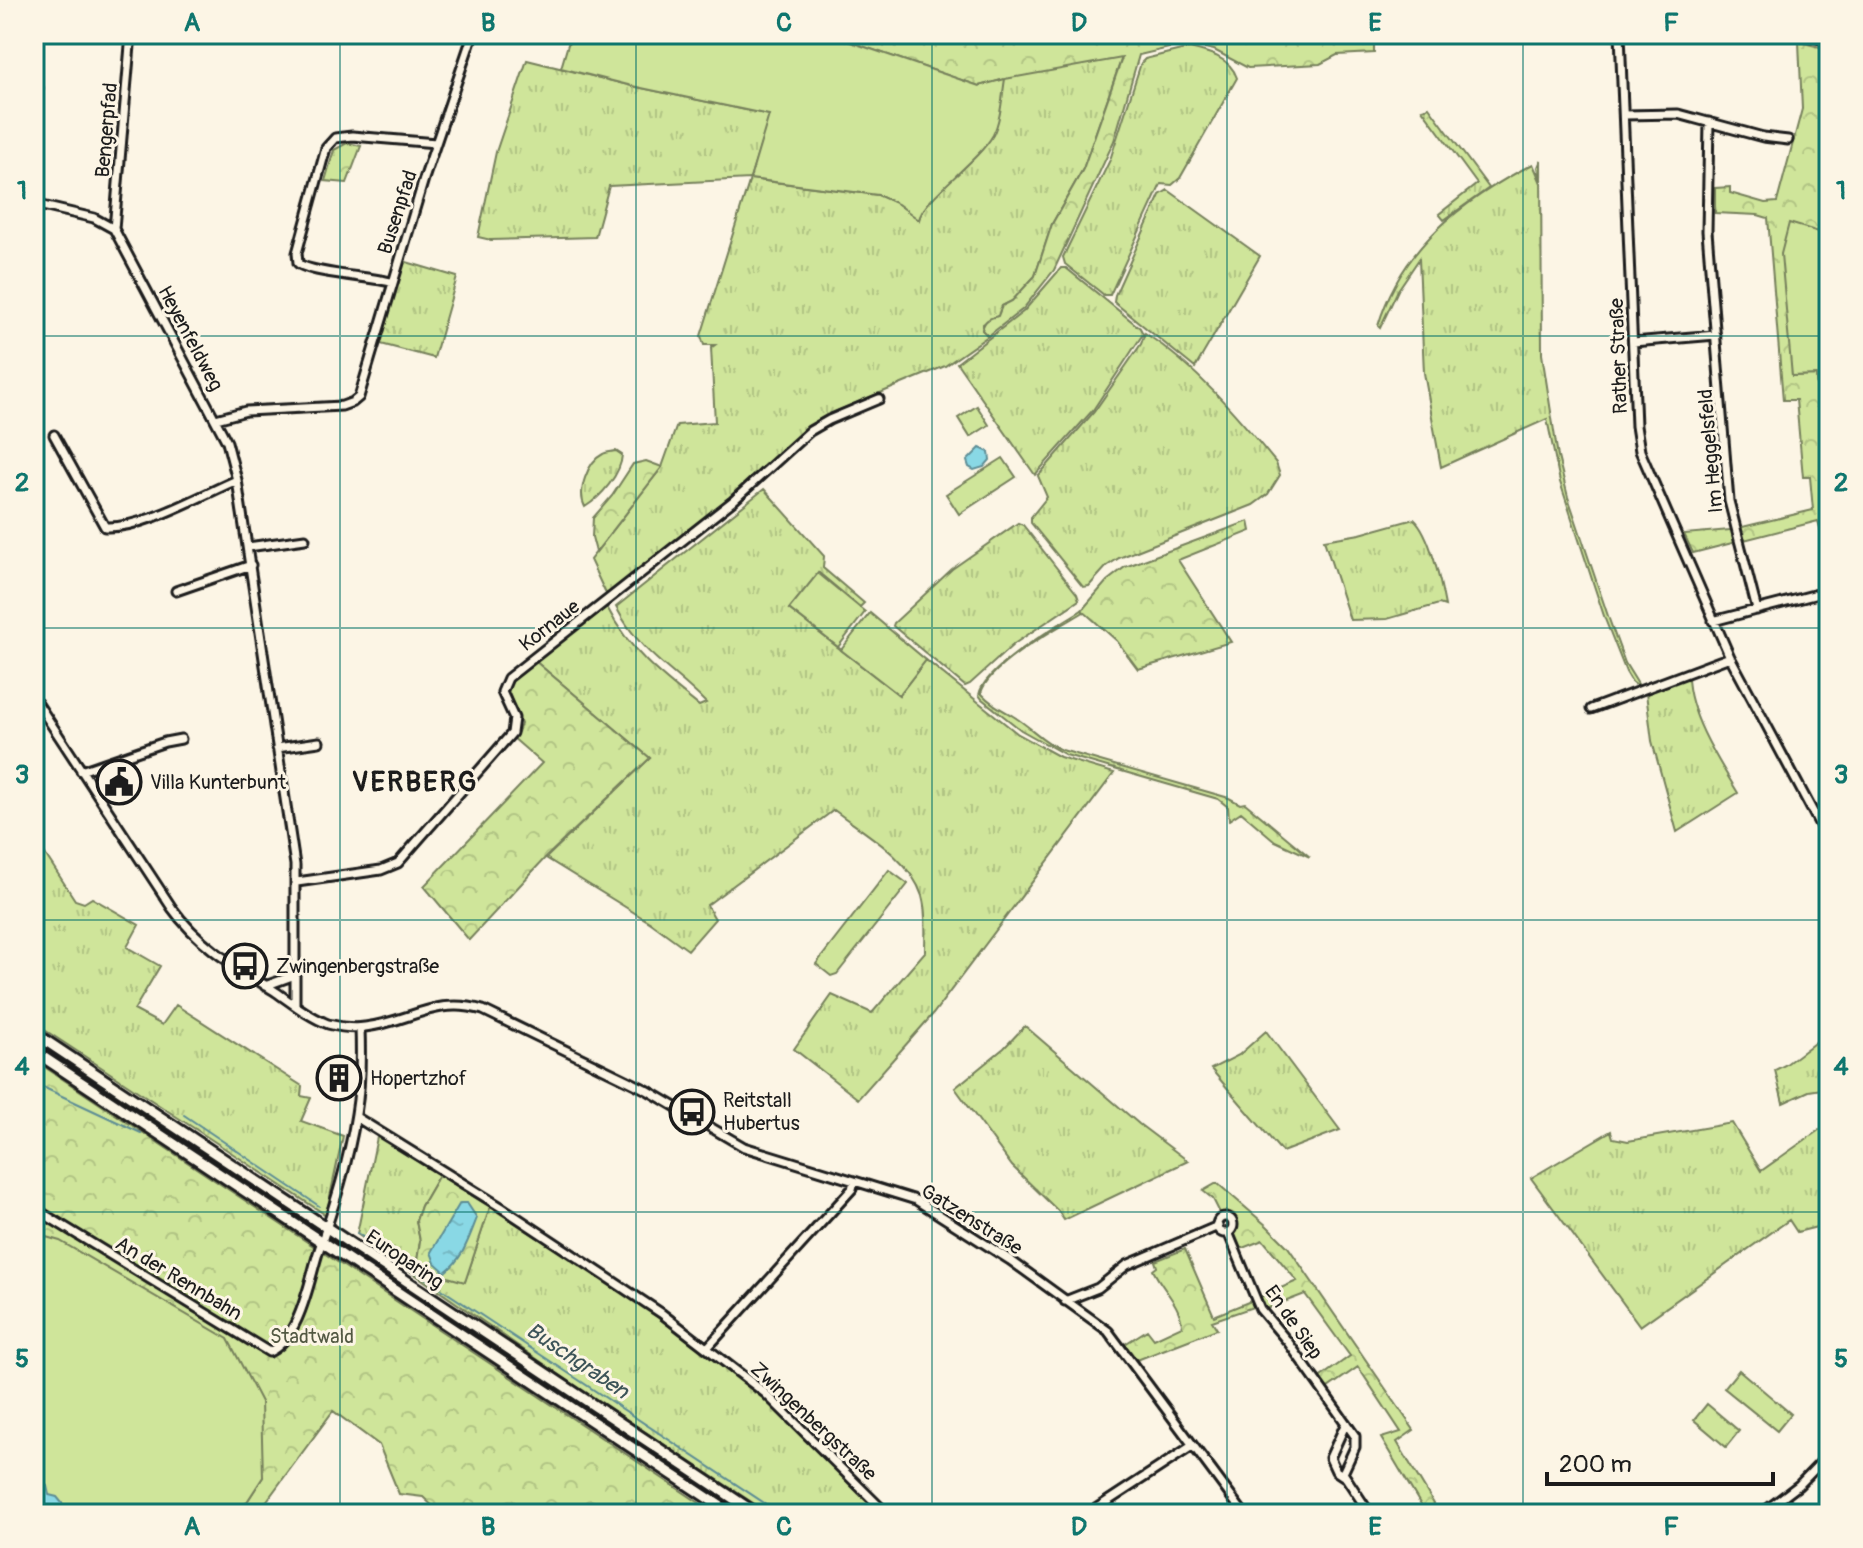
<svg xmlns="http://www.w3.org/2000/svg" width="1863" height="1548" viewBox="0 0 1863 1548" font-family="Pangolin,sans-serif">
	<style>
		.grass { fill: url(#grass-tufts); stroke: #76805b; stroke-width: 2 }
		.forest { fill: url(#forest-crowns); stroke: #76805b; stroke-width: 2 }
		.garden { fill: #cfe59a; stroke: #76805b; stroke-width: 2 }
		.water { fill: url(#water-ripples); stroke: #5d8d95; stroke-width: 2 }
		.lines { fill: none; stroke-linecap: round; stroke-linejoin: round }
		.stream { stroke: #5d8d95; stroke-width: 2 }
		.minor-casing { stroke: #1c1c1c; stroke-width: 13 }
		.major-casing { stroke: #1c1c1c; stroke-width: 15 }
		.minor { stroke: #fcf5e5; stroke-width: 7 }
		.major { stroke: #fcf5e5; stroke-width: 9 }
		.grid { fill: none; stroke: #0f766e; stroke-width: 2; stroke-opacity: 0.55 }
		.labels { text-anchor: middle; stroke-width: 6; stroke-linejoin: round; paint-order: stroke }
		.street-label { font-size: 20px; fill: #1c1c1c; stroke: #fcf5e5 }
		.poi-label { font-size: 20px; fill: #1c1c1c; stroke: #fcf5e5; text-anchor: start }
		.park-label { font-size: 20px; fill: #525842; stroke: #fcf5e5 }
		.water-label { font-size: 22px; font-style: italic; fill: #3d5458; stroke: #fcf5e5 }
		.district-label { font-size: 28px; font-weight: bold; letter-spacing: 2px; fill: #1c1c1c; stroke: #fcf5e5 }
		.neatline { fill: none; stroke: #0f766e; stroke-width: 3 }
		.grid-label { font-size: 26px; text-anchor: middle; font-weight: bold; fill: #0f766e }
	</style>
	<defs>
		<pattern id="grass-tufts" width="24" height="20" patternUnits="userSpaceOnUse" patternTransform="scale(2)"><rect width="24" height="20" fill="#cfe59a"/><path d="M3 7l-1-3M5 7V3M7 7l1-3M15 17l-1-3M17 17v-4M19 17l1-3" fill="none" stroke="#b1c484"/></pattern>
		<pattern id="forest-crowns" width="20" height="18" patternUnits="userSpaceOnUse" patternTransform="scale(2)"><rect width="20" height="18" fill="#cfe59a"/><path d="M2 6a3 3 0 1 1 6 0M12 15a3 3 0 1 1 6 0" fill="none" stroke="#b1c484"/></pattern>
		<pattern id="water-ripples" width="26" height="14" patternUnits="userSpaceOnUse" patternTransform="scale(2)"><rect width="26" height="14" fill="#89d8e5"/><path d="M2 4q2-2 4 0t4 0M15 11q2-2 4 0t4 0" fill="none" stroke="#76b9c4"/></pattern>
	</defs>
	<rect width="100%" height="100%" fill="#fcf5e5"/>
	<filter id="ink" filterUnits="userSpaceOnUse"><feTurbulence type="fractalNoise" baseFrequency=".0125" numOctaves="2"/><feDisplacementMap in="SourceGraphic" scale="16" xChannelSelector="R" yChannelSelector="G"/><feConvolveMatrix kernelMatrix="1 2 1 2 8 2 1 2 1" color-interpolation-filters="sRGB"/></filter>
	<g filter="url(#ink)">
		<path class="grass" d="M827,34L1122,57L1083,169L1052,224L1035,276L1012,301L1002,306L998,316L983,324L982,330L988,336L945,366L837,411L809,429L704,521L609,595L605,592L590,560L662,467L677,425L715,422L711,348L715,345H704L701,336L750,179L609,186L595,237L491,240L478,237L496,152L527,60L632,86L770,115L750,179L878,195L898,204L919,219C925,195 977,164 992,135C1001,119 1001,97 1004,80Z
			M1189,48C1207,52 1230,57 1237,78L1180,178L1172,185L1161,184L1110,295H1104L1065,264L1063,257L1110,160L1141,63L1145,59Z
			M1429,107L1489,188L1444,220L1439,214L1477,184L1422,109Z
			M1541,160L1542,354L1558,457L1568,497L1609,619L1625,663L1641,689L1632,682L1626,672L1605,619L1560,482L1547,419L1441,467L1424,373L1419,259L1398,290L1380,328L1378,326C1401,248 1462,200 1533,164L1541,183L1538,167Z
			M1168,190L1260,256L1195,368L1114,302L1115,295L1160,195Z
			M403,261L457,277L434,358L381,344Z
			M1061,268H1066L1140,328L1143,334L1093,410L1035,475L957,363L1024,311Z
			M1145,333C1196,367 1238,416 1276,463L1280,475L1268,494L1253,505L1119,558L1107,566L1089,586L1083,587L1031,523V517L1047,497L1038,476L1094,412L1141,344Z
			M616,451L622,455C621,474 601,497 585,507C577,492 587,462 603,454C606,452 611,452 616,451Z
			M764,489L824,556L823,568L864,603L860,607L819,573L789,609L899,695L926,660L1018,734L1060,757L1114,773L933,1014L858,1099L794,1049L832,995L872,1013L925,952C925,934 927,913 922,896C910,858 864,833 834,810L707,905L715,919L688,950L651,923L546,858L650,758L535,661L607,607C629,651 661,676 699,706L706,703C671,667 642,656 616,607Z
			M1414,519C1430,533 1441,584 1445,606L1439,604L1387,619L1350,620L1324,540L1360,534Z
			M1018,523L1023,525L1077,594L1079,600L1014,644L970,684L965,686L893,626L894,623L952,569Z
			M1082,610L1084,612C1059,627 988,665 981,693C991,704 1001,709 1013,716C1031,727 1043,742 1062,750L1229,798L1240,804L1245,803L1310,857L1275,841L1241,812L1229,820L1228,807L1218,799L1066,755L1021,730L982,699L979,695C983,669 1059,624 1082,610Z
			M1688,677C1689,715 1718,760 1738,793L1677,832L1652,741L1646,693Z
			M34,837L75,900L84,903L92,898L139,925L127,947L160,966L134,1010L162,1025L176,1005L302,1086L301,1096L311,1098L301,1121L343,1136L326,1215L34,1023Z
			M1025,1026L1139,1124L1188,1161L1064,1220L1058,1211L1012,1166L955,1088L1004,1048Z
			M1266,1031L1340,1130L1282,1152L1211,1069L1239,1055Z
			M1829,1032V1088L1809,1091L1783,1103L1775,1070L1785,1065Z
			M1732,1123L1761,1171L1829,1123V1224L1797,1232L1789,1220L1640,1326L1531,1178L1611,1131L1613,1138L1628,1141Z
			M377,1137L439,1175L421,1206L416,1221L420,1241L416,1268L465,1281L490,1207C578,1263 670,1321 751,1387C798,1425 841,1470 883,1514H770L593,1398L357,1234Z"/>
		<path class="forest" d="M827,34H1379L1374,35V53L1337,55L1320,64L1248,68L1214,50L1186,44L1139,55L1114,141L1054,270L1023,309L988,336L982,330C984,321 988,318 998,316L1002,306L1012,301L1035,276L1052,224L1083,169L1122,58L1005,79L979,86Z
			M1799,42L1829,49V235L1790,224L1792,376L1816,375L1829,529V560L1818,521L1693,553L1684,534L1730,530L1813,510L1810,477H1803L1796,400H1783L1768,218L1758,215L1715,213V188L1730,187V193L1765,203L1777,202L1802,109Z
			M347,143L361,146L347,183L325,181L334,150Z
			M646,461L662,467L596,552L592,537L593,518L612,496L633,464Z
			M1249,521L1251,531L1178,560L1231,642L1138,669L1117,641L1082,610L1107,581L1125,567Z
			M535,661L650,758L546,857L469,940L424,886L542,763L512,737L518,732L521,724L507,688L514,678Z
			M34,1060L716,1514H441L423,1497L399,1494L379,1445L333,1411L257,1514H239L263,1477L39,1235L34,1237Z
			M439,1175L490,1207L465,1282L416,1268L420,1241L416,1221L421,1206Z
			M1217,1183L1267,1226L1288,1247L1414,1430L1397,1442L1440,1514H1412L1422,1507L1381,1438L1401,1432L1358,1367L1325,1390L1318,1379L1350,1356L1305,1294L1266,1309L1263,1308L1258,1298L1297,1281L1263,1240L1240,1249L1233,1234L1236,1226L1234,1218L1227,1214L1221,1215L1213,1199L1203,1191Z
			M1185,1249L1214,1316L1253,1300L1256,1306L1212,1321L1217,1329L1137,1360L1125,1344L1147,1330L1154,1339L1182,1326C1181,1305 1162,1289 1153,1270L1157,1267L1155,1261Z"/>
		<path class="garden" d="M571,34H827L979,86L1005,79C1002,97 1001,119 993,135C978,162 922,199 919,220L898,204L878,195L750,179L769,115L632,86L561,68Z
			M1789,223L1829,235V529L1816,375L1792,376L1781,254Z
			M977,406L989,425L970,437L958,418Z
			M1003,458L1016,477L959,514L946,494Z
			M818,573L865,612L838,647L789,609Z
			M870,613L926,660L899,695L841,650Z
			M889,870L908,884L837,974L831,976L816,964Z
			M39,1235L60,1241L228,1339L261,1402L263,1477L239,1514H34V1237Z
			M1739,1370L1791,1414L1777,1431L1724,1388Z
			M1707,1404L1739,1431L1726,1447L1694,1420Z"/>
		<path class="water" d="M1223,34H1379L1242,41Z
			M980,448L989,452L990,460L984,467L974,470L969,467L967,461Z
			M460,1203H467L477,1218C469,1238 463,1259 445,1272L435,1263L431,1252Z
			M34,1473L47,1486L49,1495L57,1497L71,1514H34Z"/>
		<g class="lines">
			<path class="stream" d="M34,1083L141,1133
				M184,1115L319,1206
				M357,1233L781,1514"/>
			<g class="minor-casing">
				<path id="minor" d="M1620,34L1636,426L1640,451L1730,657L1829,842
					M34,87L38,88
					M1624,115L1678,114L1763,137L1788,140
					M1709,122L1707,231L1729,501L1757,610
					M34,204L94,218L114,229L227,442L237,480L295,865V1005
					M114,229L131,34
					M391,282C371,277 308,273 298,263L297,253L326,148L335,138L352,136L436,143
					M1633,342L1716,335
					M216,419L246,411L342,406L353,402L359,397L424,179L473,34
					M54,435L105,527C143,529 201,495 237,480
					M248,547L305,539
					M176,591L251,565
					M1713,621L1829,591
					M34,698L172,908C199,946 238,968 276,992C292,1003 309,1017 328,1024C340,1027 353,1029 365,1027C410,1022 435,996 483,1010L647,1090L744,1147L916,1200L1010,1260L1108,1331L1244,1514
					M1591,709L1730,657
					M277,748L319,742
					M81,771L165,742L181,739
					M297,882L381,870L398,863L512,733L514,718L502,692L508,678L733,501L810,431L829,420L879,399
					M265,986L295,975
					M356,1117L501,1207L661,1313L765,1393L887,1514
					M34,1208L269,1352C301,1337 309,1280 319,1250C334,1206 349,1160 356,1114C361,1085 361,1056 360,1028
					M1217 1225a8 8 0 1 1 16 0a8 8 0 1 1-16 0Z
					M1228,1232L1260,1309L1288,1342L1355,1436V1447L1343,1473L1370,1514
					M1065,1301L1098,1288L1127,1265L1218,1226
					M707,1348L852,1189L854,1181
					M1345,1477L1336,1471L1330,1458L1346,1423
					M1088,1514L1192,1446
					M1761,1514L1799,1485L1829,1454"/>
			</g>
			<g class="major-casing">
				<path id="major" d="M1804,34L1829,40
					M34,1033L757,1514
					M34,1051L732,1514"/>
			</g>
			<use href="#minor" class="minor"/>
			<use href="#major" class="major"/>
		</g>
	</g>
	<path class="grid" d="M340,34V1514M636,34V1514M932,34V1514M1227,34V1514M1523,34V1514M34,336H1829M34,628H1829M34,920H1829M34,1212H1829"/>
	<defs>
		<g id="civic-ring" transform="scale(2.3)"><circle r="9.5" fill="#fcf5e5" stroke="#1c1c1c" stroke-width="1.5"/><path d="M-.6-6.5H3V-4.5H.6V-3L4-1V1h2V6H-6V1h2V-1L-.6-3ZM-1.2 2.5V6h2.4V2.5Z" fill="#1c1c1c"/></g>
		<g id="bus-ring" transform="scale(2.3)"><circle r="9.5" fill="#fcf5e5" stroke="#1c1c1c" stroke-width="1.5"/><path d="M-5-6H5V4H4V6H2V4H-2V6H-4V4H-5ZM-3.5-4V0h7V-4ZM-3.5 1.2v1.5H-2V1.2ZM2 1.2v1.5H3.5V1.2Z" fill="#1c1c1c"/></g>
		<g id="building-ring" transform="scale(2.3)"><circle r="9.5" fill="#fcf5e5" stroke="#1c1c1c" stroke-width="1.5"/><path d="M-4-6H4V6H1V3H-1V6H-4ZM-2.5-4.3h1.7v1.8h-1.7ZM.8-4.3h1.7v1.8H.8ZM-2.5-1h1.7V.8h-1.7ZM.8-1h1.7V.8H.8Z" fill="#1c1c1c"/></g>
	</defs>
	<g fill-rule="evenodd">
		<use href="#civic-ring" x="119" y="782"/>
		<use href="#bus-ring" x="245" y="966"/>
		<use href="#building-ring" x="339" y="1078"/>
		<use href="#bus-ring" x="692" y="1112"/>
	</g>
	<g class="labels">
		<g class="street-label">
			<text transform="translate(106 130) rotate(-85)" y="7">Bengerpfad</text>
			<text transform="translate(397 212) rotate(-72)" y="7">Busenpfad</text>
			<text transform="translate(191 338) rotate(62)" y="7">Heyenfeldweg</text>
			<text transform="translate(1618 356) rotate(-92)" y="7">Rather Straße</text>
			<text transform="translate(1710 451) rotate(-95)" y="7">Im Heggelsfeld</text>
			<text transform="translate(549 625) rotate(-38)" y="7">Kornaue</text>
			<text transform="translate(972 1219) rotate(32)" y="7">Gatzenstraße</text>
			<text transform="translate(405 1259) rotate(34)" y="7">Europaring</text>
			<text transform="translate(179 1278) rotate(31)" y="7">An der Rennbahn</text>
			<text transform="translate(1294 1322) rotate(55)" y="7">En de Siep</text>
			<text transform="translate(814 1421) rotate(43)" y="7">Zwingenbergstraße</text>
		</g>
		<g class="poi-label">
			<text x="150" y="789">Villa Kunterbunt</text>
			<text x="276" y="973">Zwingenbergstraße</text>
			<text x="370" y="1085">Hopertzhof</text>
			<text x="723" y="1107">Reitstall<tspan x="723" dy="23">Hubertus</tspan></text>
		</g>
		<g class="park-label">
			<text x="312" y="1343">Stadtwald</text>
		</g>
		<g class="water-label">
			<text transform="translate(578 1360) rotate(34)" y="8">Buschgraben</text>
		</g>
		<g class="district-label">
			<text x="415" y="791">VERBERG</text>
		</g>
	</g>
	<rect width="1863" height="1548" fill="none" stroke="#fcf5e5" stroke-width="88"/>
	<path d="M1547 1472v12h226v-12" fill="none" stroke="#1c1c1c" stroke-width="4"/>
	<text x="1559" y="1472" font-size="24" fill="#1c1c1c" stroke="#fcf5e5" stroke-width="6" paint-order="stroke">200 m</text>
	<rect x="44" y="44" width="1775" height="1460" class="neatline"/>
	<g class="grid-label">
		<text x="192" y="31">A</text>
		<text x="488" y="31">B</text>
		<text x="784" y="31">C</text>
		<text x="1079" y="31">D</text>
		<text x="1375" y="31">E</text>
		<text x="1671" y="31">F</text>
		<text x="22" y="199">1</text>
		<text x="1841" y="199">1</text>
		<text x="22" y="491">2</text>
		<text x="1841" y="491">2</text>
		<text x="22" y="783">3</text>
		<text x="1841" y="783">3</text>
		<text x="22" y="1075">4</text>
		<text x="1841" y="1075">4</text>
		<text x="22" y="1367">5</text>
		<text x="1841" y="1367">5</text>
		<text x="192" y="1535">A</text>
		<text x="488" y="1535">B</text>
		<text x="784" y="1535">C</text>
		<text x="1079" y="1535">D</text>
		<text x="1375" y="1535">E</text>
		<text x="1671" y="1535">F</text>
	</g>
</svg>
